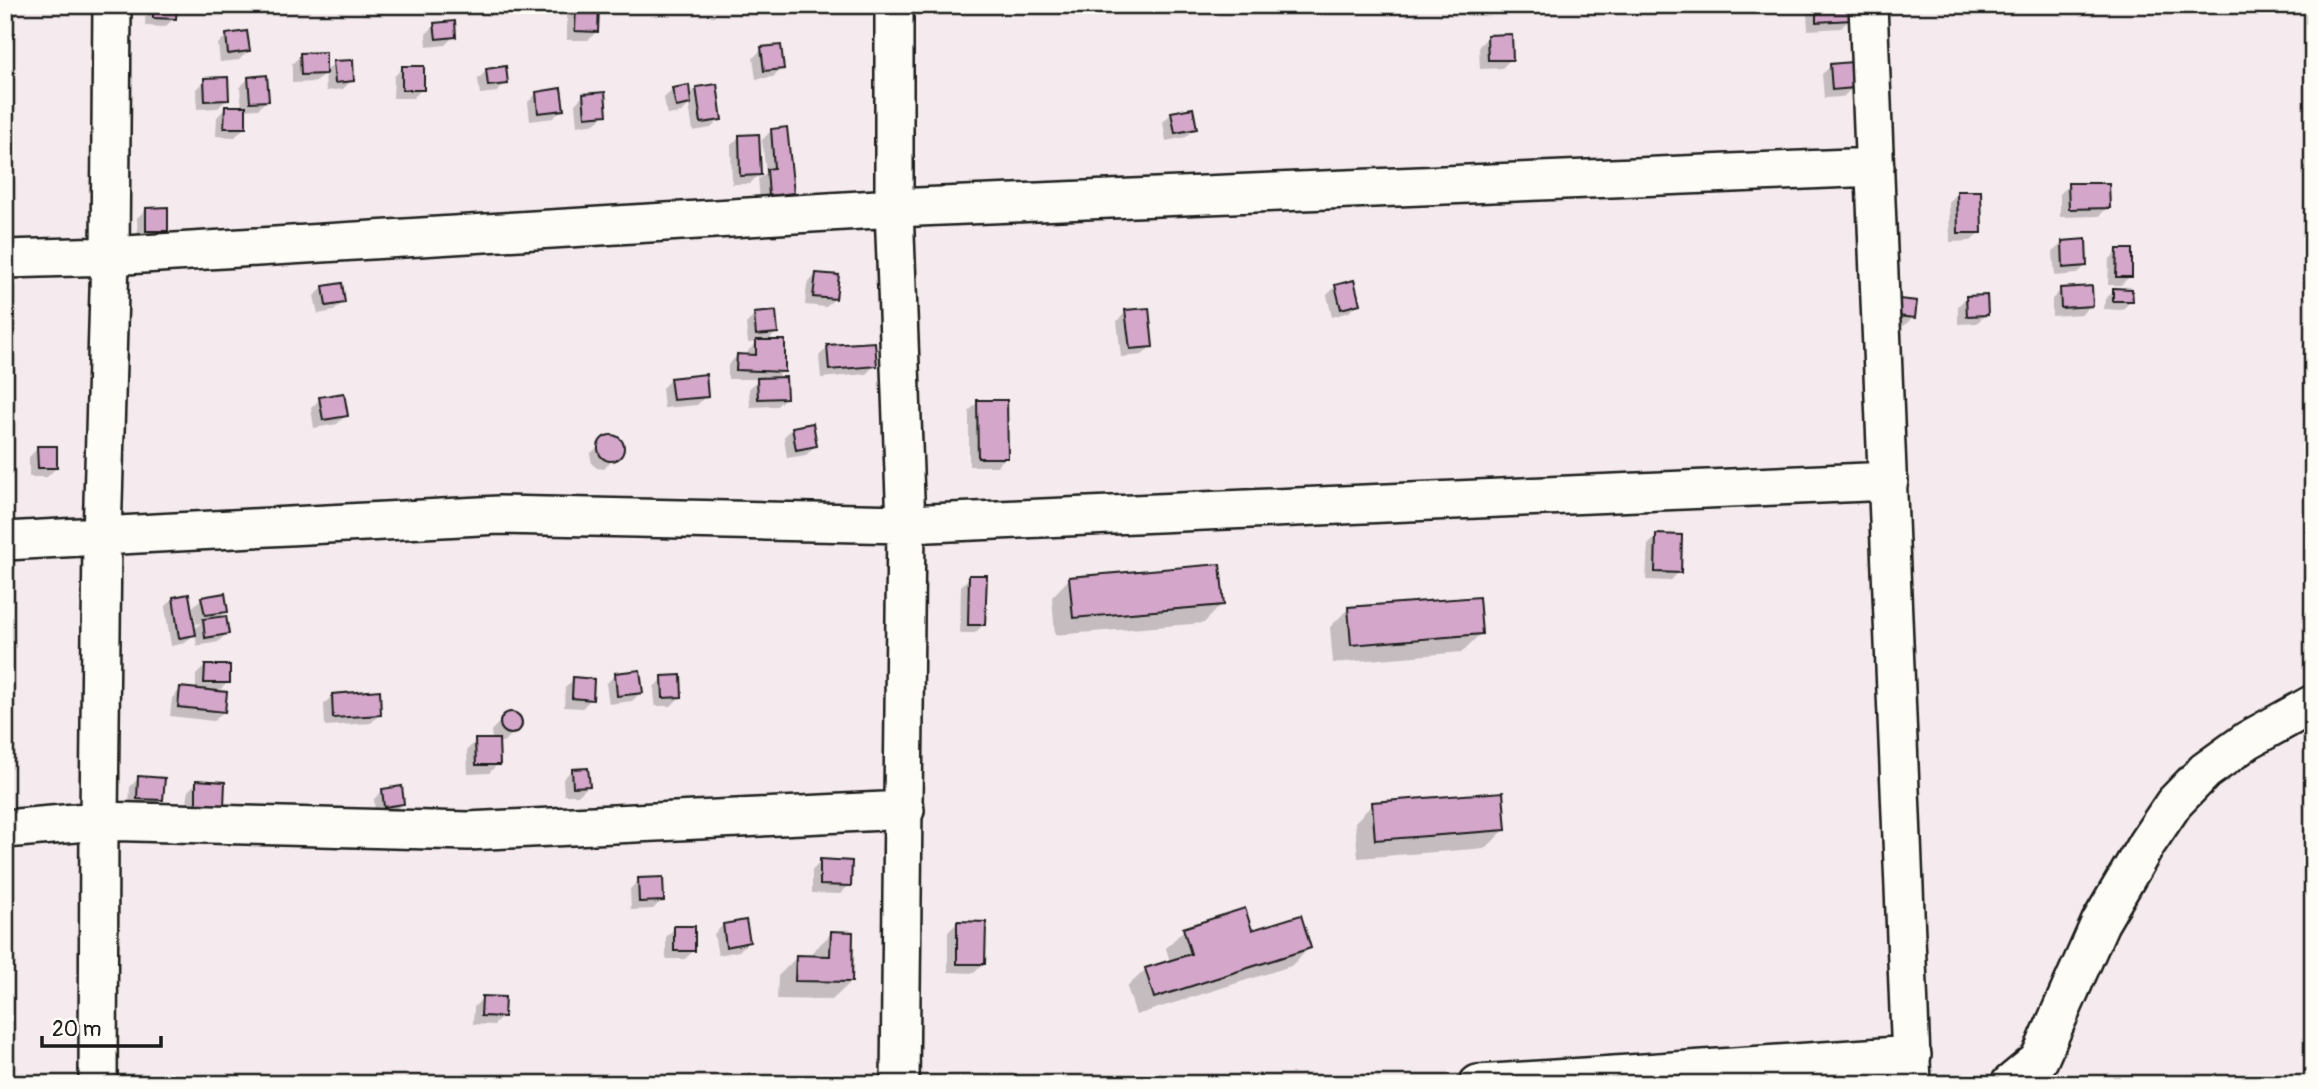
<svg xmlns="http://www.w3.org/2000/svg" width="2318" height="1089" viewBox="0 0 2318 1089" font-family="Pangolin,sans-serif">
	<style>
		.shadow { fill: #0003 }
		.building { fill: #d4a7ca; stroke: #1c1c1c; stroke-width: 2 }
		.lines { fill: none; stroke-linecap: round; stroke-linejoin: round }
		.street-casing { stroke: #1c1c1c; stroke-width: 42 }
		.street { stroke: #fdfcf7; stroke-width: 37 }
	</style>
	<rect width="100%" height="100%" fill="#f5ebee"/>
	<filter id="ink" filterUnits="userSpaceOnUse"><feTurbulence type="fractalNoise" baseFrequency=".0143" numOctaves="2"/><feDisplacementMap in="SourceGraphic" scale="14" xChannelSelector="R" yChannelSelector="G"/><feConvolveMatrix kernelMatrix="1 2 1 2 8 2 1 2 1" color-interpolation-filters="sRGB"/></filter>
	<g filter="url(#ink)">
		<path class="shadow" d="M146,5H175L174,18L165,27L145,26Z
			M1814,5H1831V9L1850,19L1841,28L1808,30L1807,12Z
			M576,8L597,31L588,40H567V16Z
			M435,25L454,36L445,45L427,47L426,34Z
			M227,35L248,51L239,60L220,62L218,44Z
			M1488,37L1511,59L1502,68L1480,69L1479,46Z
			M762,49L782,68L773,77L756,79L753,58Z
			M301,55L325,72L334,63L352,80L343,89L326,91L325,73L316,82L292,83V64Z
			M1831,66L1852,88L1843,97L1824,98L1822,74Z
			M402,68L422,89L413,98H393L394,77Z
			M487,70L506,83L497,92L480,94L478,79Z
			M249,78L267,100L258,109L244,110V128L235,137L216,136L217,117L226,108H242L240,87Z
			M205,80L227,99L218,108L197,109L196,89Z
			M696,88L720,119L711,128L693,131L689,105L681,113L667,115L664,98L673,89L689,96Z
			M537,93L562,109L553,118L530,121L528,102Z
			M584,95L605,114L596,123L577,126L575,104Z
			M1172,113L1195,128L1186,137L1166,141L1163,122Z
			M771,131L792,192L783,201L760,204L758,175L750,184H732L731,145L740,136H757L759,179L766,173L762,140Z
			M2069,185L2108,207L2099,216L2060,217V194Z
			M1958,193L1980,232L1971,241L1950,242L1949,202Z
			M146,209L166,230L157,239H138L137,218Z
			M2062,243L2086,265L2077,274L2055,276L2053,252Z
			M2118,251L2130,276L2121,285H2108L2109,260Z
			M816,275L835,298L826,307L805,305L807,284Z
			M1336,286L1358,303L1349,312L1332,317L1327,295Z
			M323,288L343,302L334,311L318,314L314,296Z
			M2061,290L2091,305L2082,314L2052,316V299Z
			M2114,290L2131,301L2122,310L2104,309L2105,299Z
			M1967,297L1986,314L1977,323L1958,324V306Z
			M1899,301L1913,317L1904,326L1889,325L1890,310Z
			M1126,312L1151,346L1142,355L1121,357L1117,321Z
			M755,315L776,332L767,342L783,371L775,379L786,397L777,406L750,407L749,389L758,379H728V365L737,356H748V351L757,342L748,343L746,324Z
			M828,347L875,365L866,374L821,378L819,356Z
			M671,379L706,396L697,405L664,408L662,388Z
			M320,399L346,415L337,424L314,428L311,408Z
			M978,402L1006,457L997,466H969V411Z
			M792,428L815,446L806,455L787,458L784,437Z
			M612,438L621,445V451L604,469L597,468L592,464L590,454L606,439Z
			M38,448L56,468L47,477H29V457Z
			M1657,536L1679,572L1670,581L1646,580L1648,545Z
			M970,577L984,624L975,633H960L961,586Z
			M1070,578L1222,604L1204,623L1055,635L1052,597Z
			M174,598L193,631L201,623L196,624L193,607L202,598L226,611L219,618L227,633L218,642L197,646L195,633L185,643L171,646L165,607Z
			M1348,609L1480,634L1462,652L1333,663L1330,627Z
			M205,666L228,682L217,693L223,712L214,721L170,716L172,698L181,689L196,690V675Z
			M615,675L641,692L632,701L609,704L606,684Z
			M663,678L680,697L671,706H655L654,687Z
			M574,679L591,699L582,708L564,707L565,688Z
			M333,695L380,714L371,723L325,726L324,704Z
			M513,713L520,719L519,729L503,742H498V764L489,773L468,774L467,750L476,741H495L492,738L491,731L507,714Z
			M572,770L588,786L579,795H564L563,779Z
			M139,778L161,799L152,808L129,807L130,787Z
			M197,782L223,783L187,814L188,791Z
			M383,790L403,803L394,813L375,815L374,799Z
			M1373,804L1505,829L1486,848L1358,858L1355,822Z
			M821,861L849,885L840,894L812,893V870Z
			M639,880L662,900L653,909L631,910L630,889Z
			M957,923L983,964L974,973L948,972V932Z
			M723,925L748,942L739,951L718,955L714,934Z
			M675,928L694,950L685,959H666V937Z
			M1184,930L1251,932L1309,948L1291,966L1136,1015L1127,987L1146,969L1170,962L1166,948Z
			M832,933L851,982L832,1000L777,999L778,976L797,957L813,958V951Z
			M483,998L503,1016L494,1025L473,1024L474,1007Z"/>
		<path class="building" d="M153,5H177L176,19L153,18Z
			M1816,5L1852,7V20L1816,22Z
			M576,6H599L598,32L575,31Z
			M455,21L456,37L436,39L434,23Z
			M247,31L250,51L228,54L226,34Z
			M1512,34L1513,60H1488L1487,35Z
			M781,45L784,69L764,71L761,47Z
			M326,52V74L301,75L300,53Z
			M353,60L354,81L335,83L333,61Z
			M1852,62L1854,88L1832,90L1830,64Z
			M402,66H424V90H402Z
			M506,66L508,84L488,86L486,69Z
			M267,75L269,101L250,102L248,77Z
			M228,77L229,100L205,101L204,78Z
			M717,84L722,120L701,123L696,87Z
			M689,85L691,104L676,107L672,88Z
			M561,88L564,110L538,113L536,92Z
			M605,92L607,115L585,117L583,94Z
			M225,106H246V128H224Z
			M1193,108L1197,129L1175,133L1171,112Z
			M787,127L794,193L769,196L767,169L774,168L771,129Z
			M759,134L761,175L740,176L739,135Z
			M2068,183H2109L2110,208L2069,209Z
			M1957,191H1981L1982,233H1958Z
			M168,207V231H146V208Z
			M2086,239L2087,266L2063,268L2062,241Z
			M2117,249H2132V277H2116Z
			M816,273L839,275L836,299L813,297Z
			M1354,280L1360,304L1341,309L1335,285Z
			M342,283L345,303L326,306L323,286Z
			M2092,286L2093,306L2061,308L2060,288Z
			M2113,288L2132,289L2133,301H2113Z
			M1987,295L1988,315L1967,316L1966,296Z
			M1899,299L1917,301L1915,318L1897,316Z
			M1149,308L1153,347L1130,349L1125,310Z
			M776,311L778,333L756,335L754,313Z
			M756,340H785V372L736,370L737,354L756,355Z
			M875,342L877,366L829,370L827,345Z
			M706,374L708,397L673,400L670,378Z
			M786,377L787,398L758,399L757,378Z
			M344,393L348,416L323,420L319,397Z
			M977,400H1007L1008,458H978Z
			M813,423L817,446L796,450L792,427Z
			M598 448a13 13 0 1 1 26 0a13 13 0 1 1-26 0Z
			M37,446H57V468H38Z
			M1656,534L1682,535L1681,573L1655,572Z
			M1220,564L1224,605L1073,618L1069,577Z
			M969,575H987L985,625H968Z
			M225,593L228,612L205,615L201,597Z
			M189,594L196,635L179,638L173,597Z
			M1479,597L1482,634L1351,645L1348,607Z
			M226,616L229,634L205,638L203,619Z
			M205,665H230V683H204Z
			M640,670L643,693L617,696L615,673Z
			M681,675L682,697L663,698L662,676Z
			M573,677L594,679L593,700L572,698Z
			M180,687L227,692L225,712L178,707Z
			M380,690L381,715L333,718L332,694Z
			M500 723a11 11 0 1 1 22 0a11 11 0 1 1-22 0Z
			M475,739H499L500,765H476Z
			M588,768L590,786L573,787L572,769Z
			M138,776L165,778L163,800L137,799Z
			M196,780L225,782L224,807L196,806Z
			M402,786L404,804L384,807L382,789Z
			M1503,792L1506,830L1375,840L1372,802Z
			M820,859L852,861L851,886L820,885Z
			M663,877L664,901L639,902L638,878Z
			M1245,908L1252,930L1301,915L1311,948L1154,998L1145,968L1191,954L1183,928Z
			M746,920L750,942L726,947L723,924Z
			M957,921L986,922L985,964H957Z
			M674,926H695V951H674Z
			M831,931L853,932L852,982L795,981L796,955L830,956Z
			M482,996L505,997L504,1017L481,1016Z"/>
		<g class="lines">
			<g class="street-casing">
				<path id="street" d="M894,5V208L906,524L900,1084
					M1868,5L1912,1084
					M5,259L110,256L894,208L1875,167
					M5,541L499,515L906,524L1889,481
					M5,829L99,821L468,831L905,810
					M98,1084L99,821L102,538L110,256L112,5
					M1478,1084L1912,1055
					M2010,1084L2039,1060L2100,923L2147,843L2174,803L2205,771L2248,740L2313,704"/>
			</g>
			<use href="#street" class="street"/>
		</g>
	</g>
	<rect width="2318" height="1089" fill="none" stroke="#fdfcf7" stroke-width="28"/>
	<rect x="14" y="14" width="2290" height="1061" fill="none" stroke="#1c1c1c" stroke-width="2.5" filter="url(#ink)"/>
	<path d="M42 1036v10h119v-10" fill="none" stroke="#1c1c1c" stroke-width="3.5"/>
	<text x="52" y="1036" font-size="21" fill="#1c1c1c" stroke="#fdfcf7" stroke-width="5" paint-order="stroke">20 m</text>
</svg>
